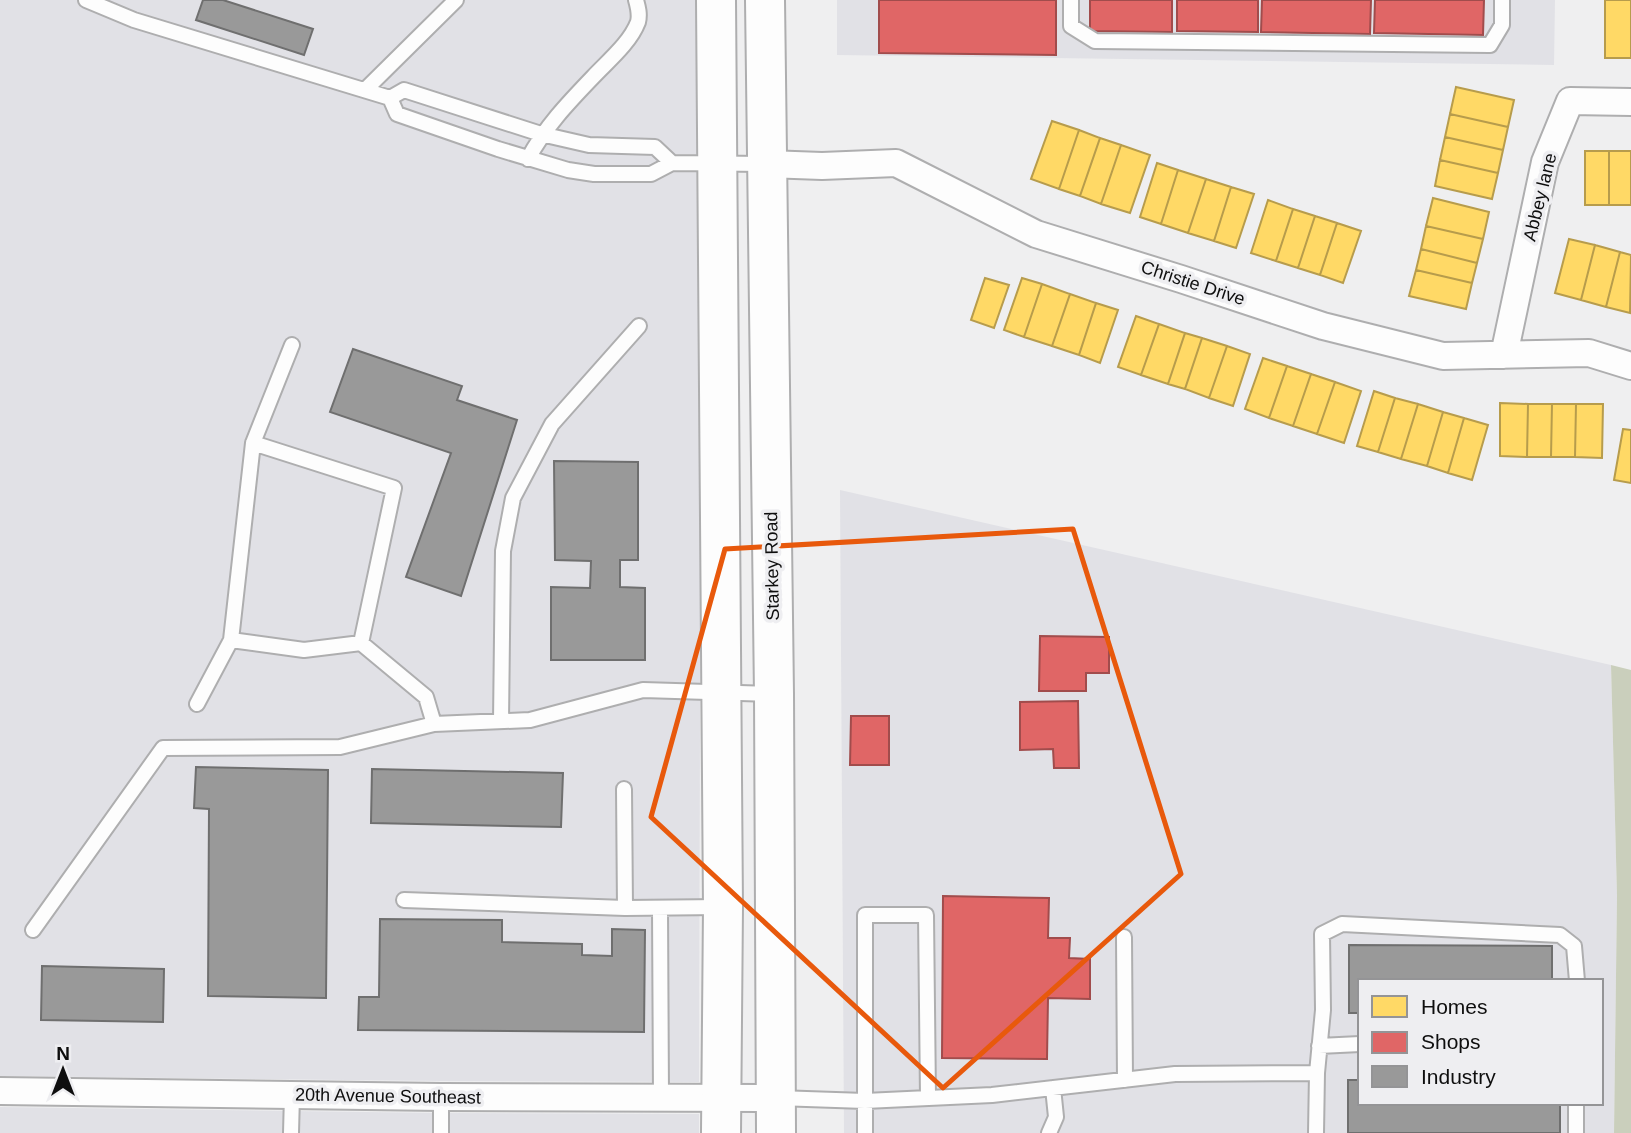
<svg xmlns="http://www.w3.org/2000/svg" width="1631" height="1133" viewBox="0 0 1631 1133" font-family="Arial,sans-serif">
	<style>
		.built { fill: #e1e1e6; fill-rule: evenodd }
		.forest { fill: #cacfbc }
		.homes { fill: #ffd966; stroke: #b79c4c; stroke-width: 2 }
		.shops { fill: #e06666; stroke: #a14c4c; stroke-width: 2 }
		.industry { fill: #999; stroke: #6f6f6f; stroke-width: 2 }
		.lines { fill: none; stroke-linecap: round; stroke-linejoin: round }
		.lane-casing { stroke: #aeaeaf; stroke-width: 18 }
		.street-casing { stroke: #aeaeaf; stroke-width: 30 }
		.secondary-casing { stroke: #aeaeaf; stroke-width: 42 }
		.lane { stroke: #fdfdfd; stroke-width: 14 }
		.street { stroke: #fdfdfd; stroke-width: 26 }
		.secondary { stroke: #fdfdfd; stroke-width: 38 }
		.marked { fill: none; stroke: #e8590c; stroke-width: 5; stroke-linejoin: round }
		.labels { text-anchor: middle; stroke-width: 7; stroke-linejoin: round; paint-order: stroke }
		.street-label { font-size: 18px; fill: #0e0e0e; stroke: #eeeef1 }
	</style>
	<rect width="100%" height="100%" fill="#efeff0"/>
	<path class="built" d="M0,0H702L699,1082L441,1081L0,1076Z
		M837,0H1555L1554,65L837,55Z
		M840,490L1611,665L1617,896L1614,1133H844ZM1360,981H1601V1103H1360Z
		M0,1107L441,1113L699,1114V1133H0Z"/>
	<path class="forest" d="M1611,665L1631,670V1133H1614L1617,896Z"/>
	<path class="homes" d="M1605,0H1631V58H1605Z
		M1456,87L1514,100L1508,127L1450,114Z
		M1450,114L1508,127L1503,150L1445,137Z
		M1052,121L1079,130L1059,189L1031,179Z
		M1079,130L1100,138L1080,196L1059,189Z
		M1445,137L1503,150L1498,173L1440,160Z
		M1100,138L1121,145L1101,204L1080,196Z
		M1121,145L1150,155L1130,213L1101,204Z
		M1585,151H1609V205H1585Z
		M1609,151H1631V205H1609Z
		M1440,160L1498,173L1492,199L1435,186Z
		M1157,163L1178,170L1161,224L1140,217Z
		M1178,170L1206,179L1188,233L1161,224Z
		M1206,179L1231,187L1214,241L1188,233Z
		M1231,187L1254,194L1236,248L1214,241Z
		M1433,198L1489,212L1483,239L1426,226Z
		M1268,200L1293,209L1276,261L1251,253Z
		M1293,209L1315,216L1298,268L1276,261Z
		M1315,216L1337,223L1320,275L1298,268Z
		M1337,223L1361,231L1343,283L1320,275Z
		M1426,226L1483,239L1477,263L1421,249Z
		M1569,239L1595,245L1581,300L1555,293Z
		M1595,245L1620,252L1606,307L1581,300Z
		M1421,249L1477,263L1472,283L1416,270Z
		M1620,252L1631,255L1630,313L1606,307Z
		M1416,270L1472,283L1466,309L1409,296Z
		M985,278L1009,285L994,328L971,320Z
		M1022,278L1042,284L1024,337L1004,330Z
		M1042,284L1070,294L1052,346L1024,337Z
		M1070,294L1096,303L1079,355L1052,346Z
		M1096,303L1118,310L1100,363L1079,355Z
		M1136,316L1159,324L1141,375L1118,367Z
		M1159,324L1185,333L1168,384L1141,375Z
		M1185,333L1202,338L1185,389L1168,384Z
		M1202,338L1227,346L1209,398L1185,389Z
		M1227,346L1250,354L1233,406L1209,398Z
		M1263,358L1287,366L1269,418L1245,409Z
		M1287,366L1311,374L1293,426L1269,418Z
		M1311,374L1335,382L1317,434L1293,426Z
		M1335,382L1361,391L1344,443L1317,434Z
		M1374,391L1395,398L1378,452L1357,446Z
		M1395,398L1418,404L1401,459L1378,452Z
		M1500,403L1528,404L1527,457L1500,456Z
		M1418,404L1443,412L1427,466L1401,459Z
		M1528,404H1552L1551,457H1527Z
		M1552,404H1576L1575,457H1551Z
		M1576,404H1603L1602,458L1575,457Z
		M1443,412L1464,418L1448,473L1427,466Z
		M1464,418L1488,425L1472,480L1448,473Z
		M1623,429L1631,430V483L1614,480Z"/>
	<path class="shops" d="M879,0H1056V55L879,53Z
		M1090,0H1172V32L1090,31Z
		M1177,0H1258V32L1177,31Z
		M1262,0H1371L1370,34L1261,32Z
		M1375,0H1484L1483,35L1374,33Z
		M1040,636L1109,637V673H1086V691H1039Z
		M1078,701L1079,768H1054L1053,749L1020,750V702Z
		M851,716H889V765H850Z
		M943,896L1049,898L1048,938H1070L1069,958L1090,959V999L1048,998L1047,1059L942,1058Z"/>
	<path class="industry" d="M203,0H223L313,29L304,55L196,20Z
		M353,349L462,386L457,400L517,420L461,596L406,577L451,453L330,412Z
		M554,461L638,462V560H620V587L645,588V660H551V587L590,588L591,561L555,560Z
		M196,767L328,770L326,998L208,996L209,809L194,808Z
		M372,769L563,773L561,827L371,823Z
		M380,919L502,920V942L582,944V955L612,956V929L645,930L644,1032L358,1030L359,997H379Z
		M1349,945L1552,946V981H1360V1013H1349Z
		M42,966L164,969L163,1022L41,1020Z
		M1348,1080H1360V1103H1560V1133H1348Z"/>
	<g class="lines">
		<g class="lane-casing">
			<path id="lane" d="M86,0L134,20L390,98L404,90L541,134L589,145L655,147L672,163
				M1071,0V26L1095,41L1490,45L1502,25V0
				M365,90L456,0
				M390,98L397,114L498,149L568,170L594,174H651L672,163L765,164
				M528,159C545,127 568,103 593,77C608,61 630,43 638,22C640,14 638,7 636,0
				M292,345L253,443L394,488L361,643L426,697L434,724L530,720L643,690L773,694
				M231,640L304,650L361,643
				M197,704L231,640L253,443
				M501,721L503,551L513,498L552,424L639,326
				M624,789L625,908L721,907
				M404,900L625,908
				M660,909L661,1096
				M33,930L163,748L340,747L434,724
				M1124,937L1125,1080
				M1319,1046L1360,1044
				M441,1097V1133
				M777,1098L865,1101L992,1095L1175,1074L1317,1073
				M291,1133L292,1095
				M865,1133V915H926L928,1098
				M1049,1133L1056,1117L1053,1088
				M1316,1133L1317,1073L1323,1010L1322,934L1342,924L1560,935L1574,946L1577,981
				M1576,1133V1103"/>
		</g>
		<g class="street-casing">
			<path id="street" d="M767,164L822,166L896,163L1036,234L1181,279L1323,326L1443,356L1589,353L1631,366
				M1504,355L1545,162L1570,101L1631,102
				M0,1091L441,1097L775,1098"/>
		</g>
		<g class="secondary-casing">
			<path id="secondary" d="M716,0L723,907L721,1133
				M765,0L774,694L776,1133"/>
		</g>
		<use href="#lane" class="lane"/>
		<use href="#street" class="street"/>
		<use href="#secondary" class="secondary"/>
	</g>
	<path class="marked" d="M1073,529L1181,874L943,1088L651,817L725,549Z"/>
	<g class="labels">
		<g class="street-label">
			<text transform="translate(1540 197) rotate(-76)" y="6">Abbey lane</text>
			<text transform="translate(1193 283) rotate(18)" y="6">Christie Drive</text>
			<text transform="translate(772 566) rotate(-91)" y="6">Starkey Road</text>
			<text transform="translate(388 1096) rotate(1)" y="6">20th Avenue Southeast</text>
		</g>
	</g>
	<rect x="1358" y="979" width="245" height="126" fill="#eeeef1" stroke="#949496" stroke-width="2"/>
	<rect x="1372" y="996" width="35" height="21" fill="#ffd966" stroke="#949496" stroke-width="2"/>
	<text x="1421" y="1014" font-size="21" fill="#0e0e0e">Homes</text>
	<rect x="1372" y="1032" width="35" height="21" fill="#e06666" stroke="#949496" stroke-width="2"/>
	<text x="1421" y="1049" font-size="21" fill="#0e0e0e">Shops</text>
	<rect x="1372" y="1066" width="35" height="21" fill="#999999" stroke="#949496" stroke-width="2"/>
	<text x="1421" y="1084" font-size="21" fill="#0e0e0e">Industry</text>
	<g transform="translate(63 1070)" stroke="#eeeef1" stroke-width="5" paint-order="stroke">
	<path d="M0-5L12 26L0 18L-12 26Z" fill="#0e0e0e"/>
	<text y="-10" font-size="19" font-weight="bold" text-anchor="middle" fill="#0e0e0e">N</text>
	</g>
</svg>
